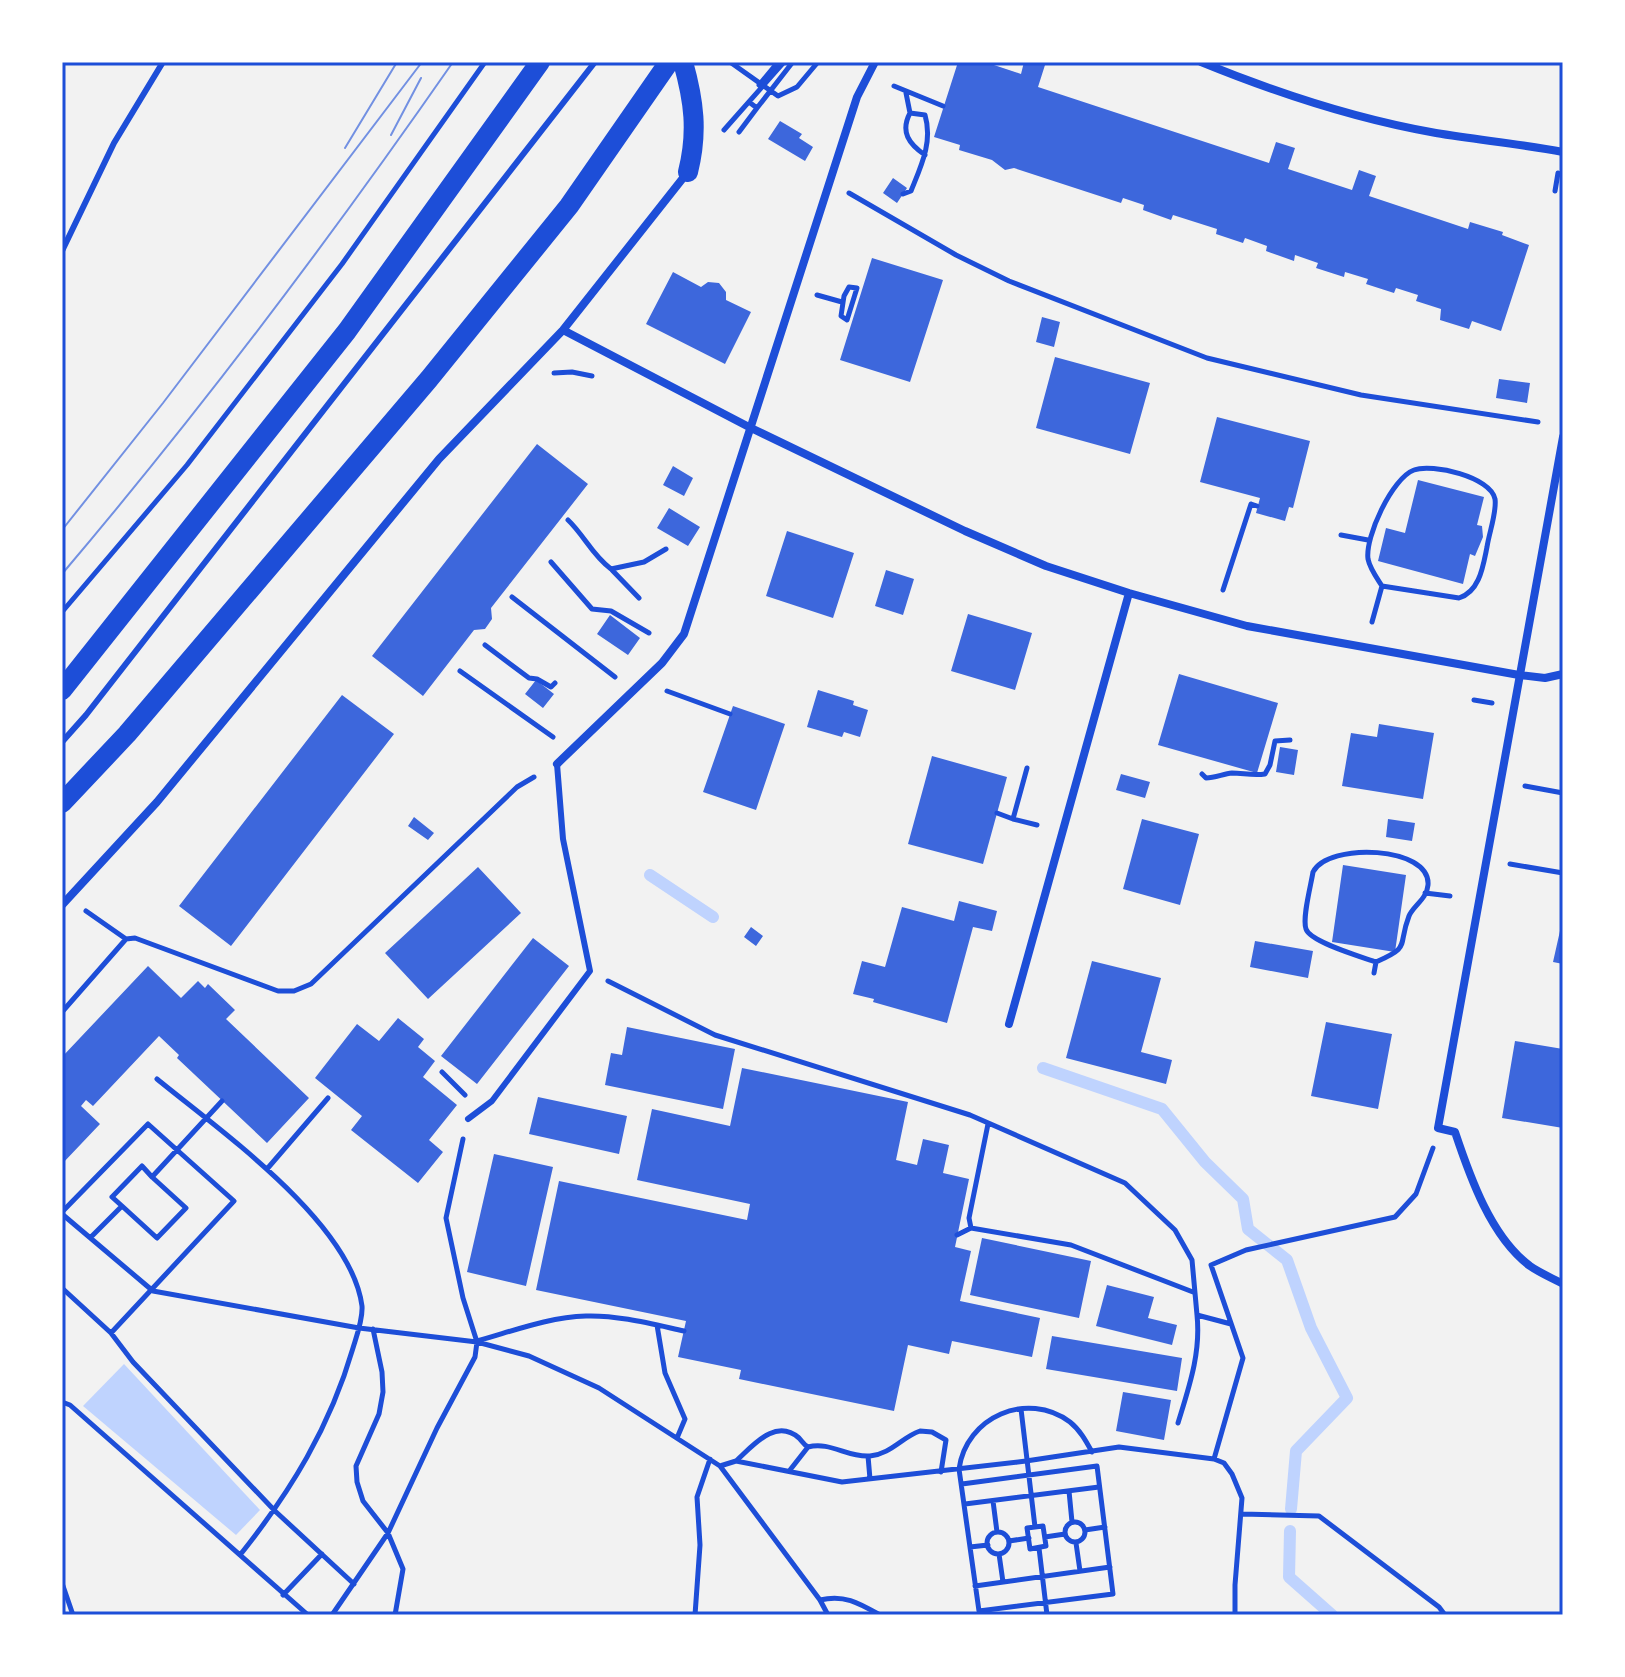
<svg xmlns="http://www.w3.org/2000/svg" width="1625" height="1677" viewBox="0 0 1625 1677" font-family="'Noto Sans',sans-serif">
	<style>
		.water { fill: #bfd3fe }
		.lines { fill: none; stroke-linecap: round; stroke-linejoin: round }
		.stream { stroke: #bfd3fe; stroke-width: 12 }
		.building { fill: #3d67dc }
		.path { stroke: #1d4ed8; stroke-width: 5 }
		.service { stroke: #1d4ed8; stroke-width: 6 }
		.minor { stroke: #1d4ed8; stroke-width: 8 }
		.primary { stroke: #1d4ed8; stroke-width: 20 }
		.tram { stroke: #7290e2; stroke-width: 2 }
		.neatline { fill: none; stroke: #1d4ed8; stroke-width: 3 }
	</style>
	<rect width="100%" height="100%" fill="#f2f2f2"/>
	<path class="water" d="M124,1364L260,1510L236,1535L83,1406Z"/>
	<g class="lines">
		<path class="stream" d="M650,875L713,917
			M1043,1068L1162,1109L1205,1162L1243,1199L1248,1229L1287,1260L1311,1328L1347,1398L1296,1451L1291,1509
			M1290,1531L1289,1577L1332,1615"/>
	</g>
	<path class="building" d="M958,62H985L1021,74L1024,62H1037L1045,65L1038,87L1269,163L1276,142L1295,148L1288,169L1352,190L1359,170L1376,176L1369,196L1468,229L1470,222L1503,232L1502,235L1529,245L1501,331L1472,321L1469,329L1440,320L1441,309L1416,301L1418,295L1396,288L1394,293L1366,284L1368,279L1345,272L1344,277L1316,268L1318,263L1295,255L1294,261L1266,251L1267,246L1245,238L1243,243L1216,234L1217,229L1173,215L1171,220L1143,210L1144,205L1123,198L1121,203L1014,168L1005,170L992,160L959,150L960,145L934,137Z
		M780,121L802,134L799,138L813,147L805,161L768,139Z
		M893,178L907,188L897,203L883,193Z
		M872,258L943,280L910,382L840,360Z
		M673,272L701,287L708,282L719,283L726,292V300L751,312L725,364L646,324Z
		M1042,317L1060,322L1054,347L1036,342Z
		M1055,357L1150,383L1130,454L1036,428Z
		M1499,379L1530,383L1527,403L1496,398Z
		M1217,417L1310,441L1293,508L1289,507L1285,521L1256,513L1260,498L1200,482Z
		M537,444L588,484L491,608L492,619L485,629L474,630L423,696L372,656Z
		M673,466L693,478L684,496L663,485Z
		M1418,480L1484,497L1477,525L1482,526L1483,537L1475,556L1470,554L1463,584L1378,561L1386,528L1405,533Z
		M669,508L700,527L688,546L657,528Z
		M787,531L854,553L833,618L766,596Z
		M886,570L914,579L903,615L875,606Z
		M968,614L1032,633L1015,690L951,671Z
		M610,615L640,638L628,655L597,634Z
		M1179,674L1278,703L1257,773L1158,745Z
		M536,680L554,694L543,708L525,694Z
		M818,690L854,701L853,705L868,710L860,737L844,732L842,737L807,727Z
		M342,695L394,734L231,946L179,906Z
		M733,706L785,724L756,810L703,792Z
		M1379,724L1434,733L1423,799L1342,786L1351,733L1377,737Z
		M1280,747L1298,750L1294,775L1276,772Z
		M932,756L1007,777L983,864L908,844Z
		M1121,774L1150,782L1145,798L1116,790Z
		M414,817L434,833L428,840L408,826Z
		M1142,819L1199,834L1180,905L1123,889Z
		M1388,819L1415,823L1412,841L1386,837Z
		M1343,865L1406,875L1395,952L1332,942Z
		M478,867L521,913L428,999L385,953Z
		M959,901L997,911L992,931L973,927L947,1023L873,1002L874,999L853,994L862,961L885,967L902,907L954,921Z
		M1562,922H1563V964L1553,962Z
		M751,927L763,936L756,946L744,937Z
		M533,938L569,966L477,1084L441,1056Z
		M1255,941L1313,951L1308,978L1250,967Z
		M1092,961L1161,978L1141,1052L1172,1060L1166,1084L1066,1058Z
		M148,966L181,998L198,981L205,988L208,984L235,1010L226,1019L309,1098L267,1143L177,1058L179,1055L159,1036L93,1106L86,1100L81,1106L100,1124L62,1164V1057Z
		M398,1018L424,1039L418,1047L435,1061L423,1077L457,1105L429,1140L443,1152L418,1183L351,1130L362,1116L315,1078L357,1024L379,1041Z
		M1326,1022L1392,1034L1378,1109L1311,1096Z
		M627,1027L735,1049L723,1109L605,1085L611,1053L622,1055Z
		M1515,1041L1563,1049V1128L1502,1118Z
		M742,1068L908,1102L896,1160L917,1165L923,1139L949,1145L943,1173L969,1179L955,1247L971,1251L960,1301L1040,1318L1032,1357L952,1341L949,1354L908,1345L894,1411L739,1379L741,1370L678,1357L686,1321L536,1290L559,1181L747,1220L750,1204L637,1180L652,1109L730,1126Z
		M538,1097L627,1116L619,1154L529,1134Z
		M494,1154L553,1167L526,1286L467,1272Z
		M982,1238L1091,1261L1079,1318L970,1295Z
		M1107,1285L1154,1297L1148,1318L1177,1325L1172,1345L1096,1326Z
		M1052,1336L1182,1358L1177,1391L1046,1369Z
		M1123,1392L1171,1400L1164,1440L1116,1431Z"/>
	<g class="lines">
		<path class="path" d="M730,62L778,96L797,87L818,62
			M759,85L778,62
			M894,86L943,106
			M906,93L910,113
			M749,102L757,108L792,63L790,62
			M724,130L784,62
			M739,132L757,108
			M1555,191L1558,173
			M849,193L956,255L1009,281L1207,358L1361,395L1538,422
			M903,194L911,191C921,166 933,142 925,115L910,113C900,132 909,144 925,155
			M849,287L857,288L847,320L841,316L844,296Z
			M817,295L842,302
			M554,373L572,372L592,376
			M568,520C584,535 592,555 611,569L644,562L666,549
			M1341,535L1368,540
			M551,562L592,609L611,611L649,633
			M612,570L639,598
			M1223,590L1251,504L1257,506
			M512,597L615,677
			M62,612L187,465L342,264L485,62
			M1372,622L1382,586L1459,598C1480,591 1483,566 1487,547C1489,533 1497,512 1495,499C1491,477 1432,463 1414,470C1392,478 1365,537 1368,559C1370,569 1377,578 1382,586
			M485,645L529,678L537,679L551,687L555,683
			M460,671L553,737
			M667,691L730,714
			M1474,700L1492,703
			M1027,768L1013,819L1037,825
			M1202,774L1206,778C1215,778 1223,774 1232,773C1243,773 1253,776 1265,774L1270,765L1275,741L1290,740
			M1525,786L1563,793
			M997,813L1013,819
			M1510,864L1563,873
			M1425,893L1450,896
			M86,911L126,939L135,938L278,991H294L311,984L517,787L534,777
			M1374,973L1376,962C1412,946 1397,947 1409,916C1413,906 1427,899 1428,885C1431,846 1328,842 1313,872C1311,885 1302,918 1306,929C1310,942 1362,957 1376,962
			M608,981L715,1035L970,1115L1125,1183L1175,1230L1192,1260L1197,1315L1231,1324
			M62,1012L126,939
			M442,1072L465,1095
			M157,1079C219,1130 351,1222 362,1306C363,1319 357,1335 353,1348C330,1427 291,1491 240,1555
			M267,1169L328,1098
			M122,1206L157,1238L186,1208L152,1177
			M62,1212L148,1124L234,1201L111,1333
			M62,1214L153,1291L359,1328L477,1342L529,1356L599,1388L720,1466L820,1600L828,1615
			M971,1228L969,1218L988,1124
			M957,1235L971,1228L1071,1245L1193,1292
			M91,1237L122,1206L112,1197L142,1166L152,1177L222,1101
			M62,1288L111,1333L133,1362L275,1511L354,1584
			M657,1325L665,1373L685,1419L677,1438
			M373,1329L382,1372L383,1392L379,1414L356,1466L357,1482L363,1501L388,1533L403,1569L395,1615
			M477,1341C513,1331 549,1317 586,1316C618,1315 652,1324 684,1331
			M62,1402L70,1405L308,1615
			M1021,1409L1035,1527
			M1178,1423C1189,1387 1201,1353 1197,1315
			M868,1456L870,1479
			M1214,1459L1243,1358L1211,1265L1246,1250L1395,1217L1416,1194L1433,1148
			M736,1461C752,1447 775,1417 799,1438C802,1441 804,1445 808,1447C830,1441 848,1458 870,1456C891,1454 902,1437 920,1431L932,1432L946,1440L941,1472
			M720,1466L736,1461L842,1482L1026,1461L1119,1447L1214,1459L1224,1463L1232,1474L1242,1498L1235,1585V1615
			M790,1470L808,1447
			M962,1484L1097,1466L1113,1594L979,1611L959,1469C966,1417 1027,1390 1070,1422C1080,1430 1086,1441 1092,1452
			M1069,1491L1072,1522
			M993,1501L997,1532
			M965,1504L1099,1487
			M1242,1514L1319,1516L1439,1607L1445,1615
			M1065 1532a10 10 0 1 1 20 0a10 10 0 1 1-20 0Z
			M1043,1526L1046,1546L1030,1549L1027,1528Z
			M1085,1530L1105,1527
			M987 1543a11 11 0 1 1 22 0a11 11 0 1 1-22 0Z
			M1045,1537L1065,1534
			M1009,1541L1029,1538
			M1076,1543L1080,1571
			M970,1547L988,1545
			M1039,1548L1047,1615
			M999,1554L1003,1582
			M62,1583L73,1615
			M975,1586L1110,1567
			M283,1595L322,1554
			M820,1600C844,1594 859,1603 880,1615
			M332,1615L388,1533L437,1428L475,1357L477,1342L463,1298L446,1218L463,1139
			M695,1615L700,1545L697,1497L710,1459"/>
		<path class="service" d="M62,251L114,143L163,62
			M62,742L86,715L595,62
			M468,1119L492,1101L590,971L563,839L557,764"/>
		<path class="minor" d="M1201,62C1277,93 1355,119 1436,133C1478,140 1521,144 1563,152
			M563,330L749,427L965,531L1046,566L1129,593L1247,626L1519,675L1545,678L1563,674
			M1563,437L1438,1128L1455,1132C1470,1177 1491,1237 1530,1266C1540,1273 1552,1278 1563,1284
			M557,764L662,663L684,634L857,97L875,62
			M62,905L157,802L439,459L563,330L687,173
			M1009,1024L1129,593"/>
		<path class="primary" d="M683,62C694,101 698,132 688,172
			M62,690L347,331L540,62
			M62,803L127,734L429,379L569,206L669,62"/>
		<path class="tram" d="M391,135L421,78
			M345,148L397,62
			M62,530L163,403L422,62
			M62,574C202,409 330,239 453,62"/>
	</g>
	<rect width="1625" height="1677" fill="none" stroke="#ffffff" stroke-width="128"/>
	<rect x="64" y="64" width="1497" height="1549" class="neatline"/>
</svg>
